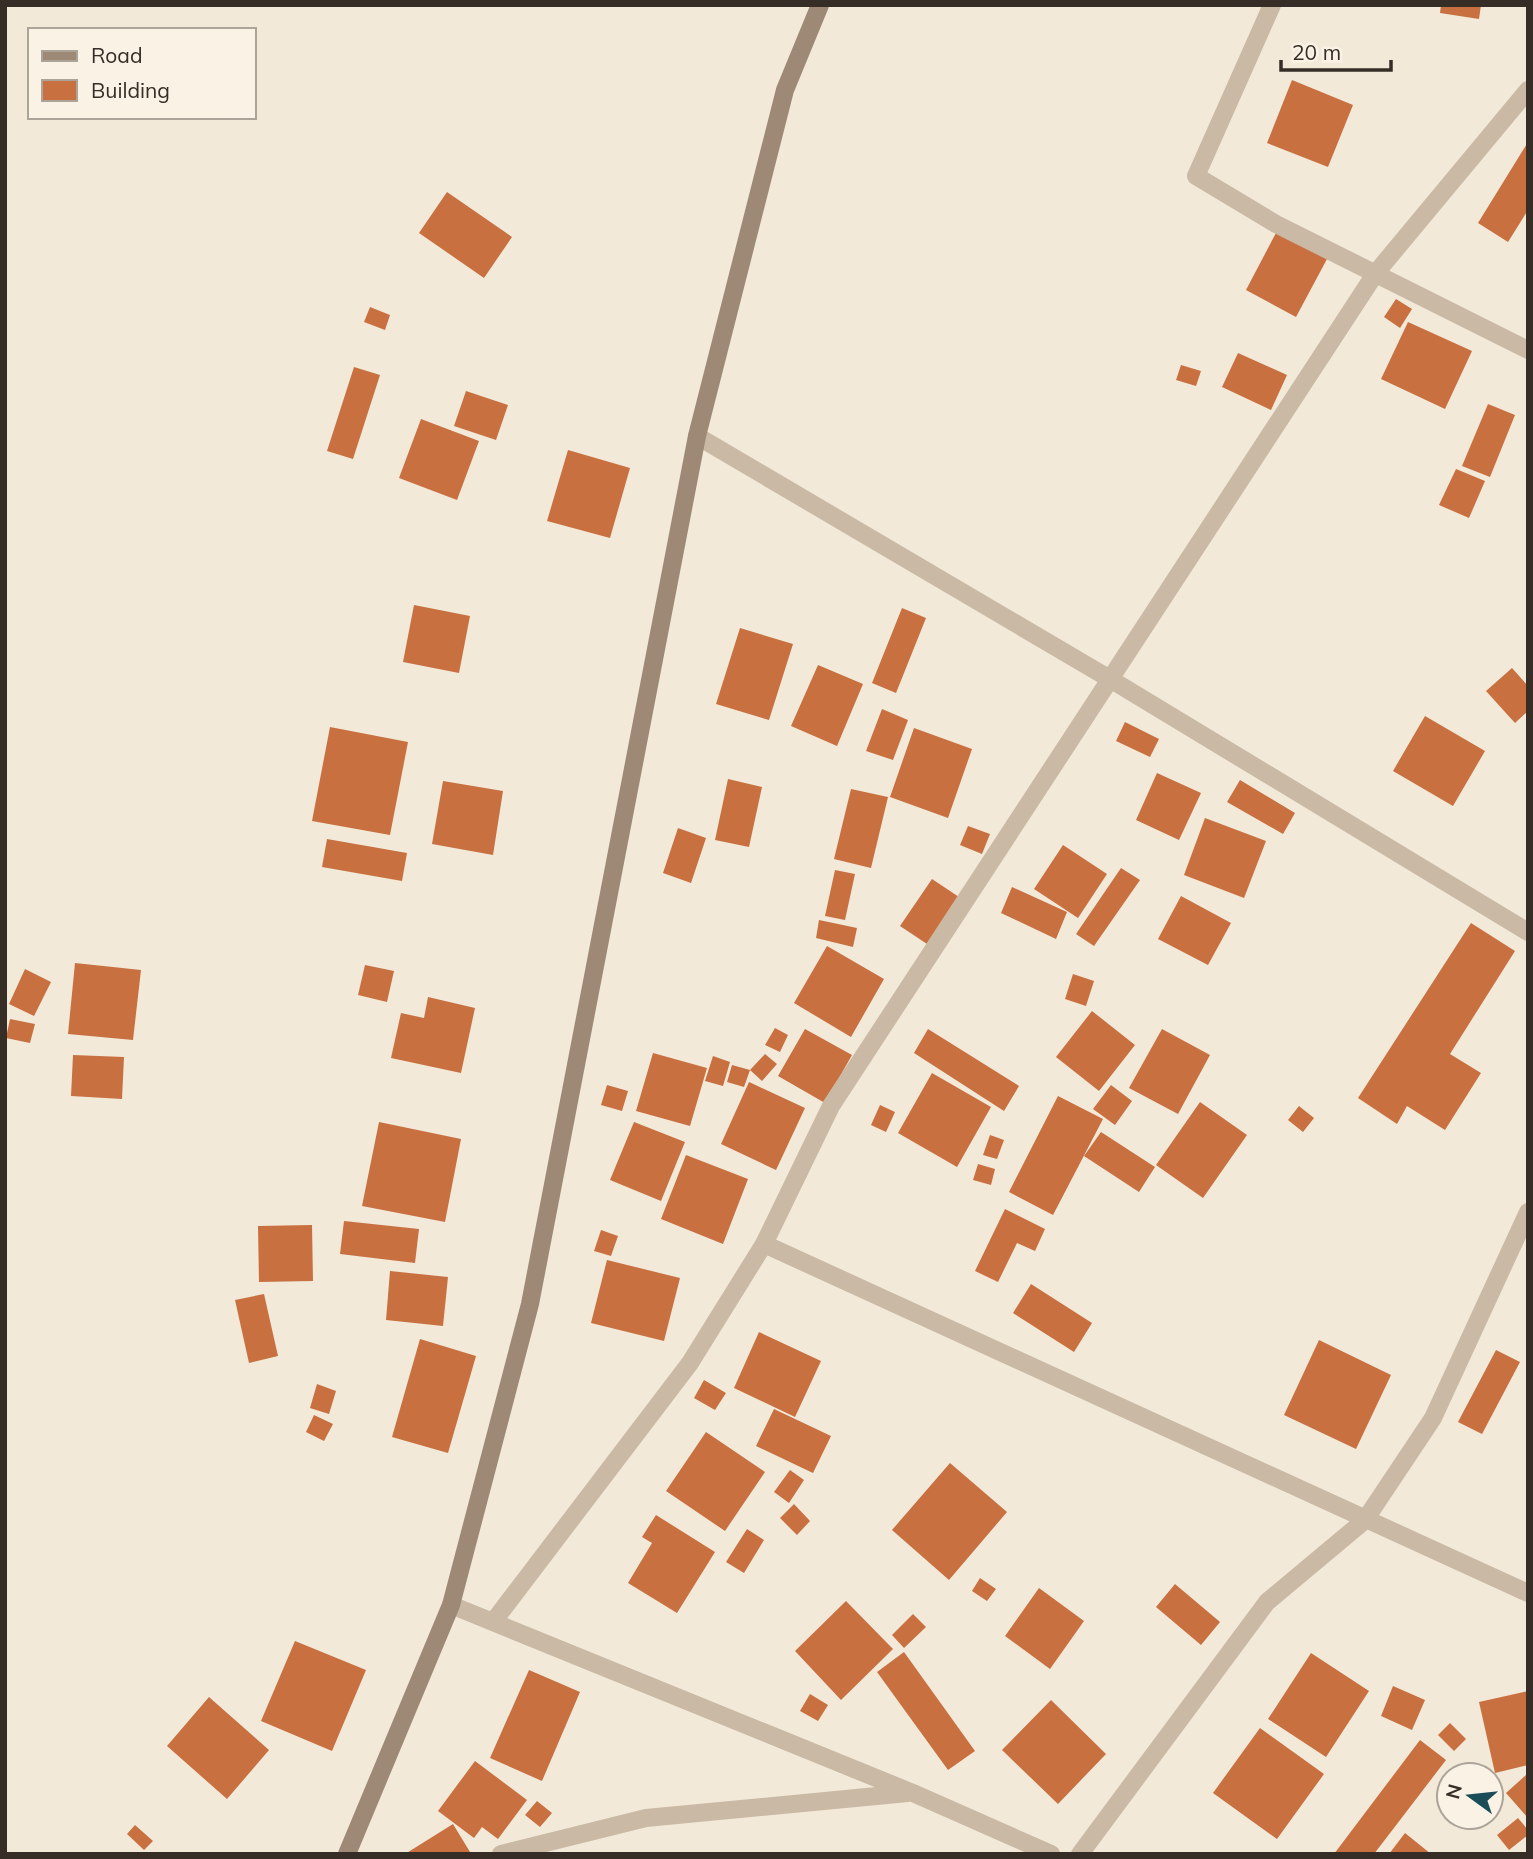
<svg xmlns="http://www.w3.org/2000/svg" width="1533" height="1859" viewBox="0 0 1533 1859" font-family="Mulish,sans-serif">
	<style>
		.building { fill: #c97040 }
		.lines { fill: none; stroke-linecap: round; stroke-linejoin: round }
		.street { stroke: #cabaa5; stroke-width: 18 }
		.secondary { stroke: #9e8976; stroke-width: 18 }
	</style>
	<rect width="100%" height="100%" fill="#f2e9d9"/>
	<path class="building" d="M1441,5H1481L1479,19L1440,13Z
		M1292,80L1353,105L1328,167L1267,143Z
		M1528,142V210L1508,242L1478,223Z
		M447,192L512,237L484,278L419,233Z
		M1277,231L1327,259L1296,317L1246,290Z
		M1396,299L1412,309L1400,328L1384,317Z
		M370,307L390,315L385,330L364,322Z
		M1408,322L1472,351L1445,409L1381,379Z
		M1238,353L1287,375L1271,410L1222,387Z
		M1181,365L1201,371L1196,386L1176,380Z
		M354,367L380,375L353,459L327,451Z
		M466,391L508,405L496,440L454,426Z
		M1488,404L1515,415L1490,477L1462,466Z
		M421,419L479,441L457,500L399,478Z
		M568,450L630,468L610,538L547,521Z
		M1456,469L1485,481L1469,518L1439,505Z
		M414,605L470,616L459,673L403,662Z
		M902,608L926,618L896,693L872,683Z
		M740,628L793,644L769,720L716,704Z
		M818,665L863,684L837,746L791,726Z
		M1512,668L1528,686V711L1515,723L1486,691Z
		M882,709L908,720L893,760L866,751Z
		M1425,716L1485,751L1453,806L1393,771Z
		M1125,722L1159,739L1150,757L1116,741Z
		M330,727L408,742L390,835L312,821Z
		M914,728L972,749L948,818L890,797Z
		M1157,773L1201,793L1179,840L1136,820Z
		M728,779L762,787L749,847L715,840Z
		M1240,780L1295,813L1283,834L1227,802Z
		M443,781L503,791L493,855L432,844Z
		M851,789L888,797L871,868L834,859Z
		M1205,818L1266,841L1244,898L1184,875Z
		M968,826L990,834L982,854L960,845Z
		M678,828L706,838L691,883L663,873Z
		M327,839L407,853L402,881L322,867Z
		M1063,845L1107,874L1078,918L1034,889Z
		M1121,868L1140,880L1094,946L1076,934Z
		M835,870L855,874L845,920L825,916Z
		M932,879L959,897L927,944L900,926Z
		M1012,887L1067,912L1056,939L1001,913Z
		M1181,896L1231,923L1208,965L1158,939Z
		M819,920L857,928L853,947L816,938Z
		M1471,923L1515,951L1450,1054L1481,1073L1445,1130L1407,1106L1397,1124L1358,1098Z
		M827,946L884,979L851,1037L794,1003Z
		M75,963L141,970L133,1040L68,1034Z
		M365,965L394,971L387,1002L358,995Z
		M25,969L51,982L34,1016L9,1004Z
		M1073,974L1094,981L1086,1006L1065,999Z
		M428,997L475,1008L461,1073L391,1058L401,1013L424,1018Z
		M1092,1011L1135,1045L1099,1091L1056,1057Z
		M10,1019L35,1024L30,1043L6,1038Z
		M775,1028L788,1035L780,1052L765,1045Z
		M805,1029L852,1055L825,1103L778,1076Z
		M928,1029L1019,1086L1004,1111L914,1053Z
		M1162,1029L1210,1055L1178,1114L1129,1088Z
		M653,1053L707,1068L690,1126L636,1111Z
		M765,1054L777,1064L762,1081L750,1070Z
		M73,1055L124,1057L122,1099L71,1096Z
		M713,1056L730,1062L723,1086L705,1081Z
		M732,1065L750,1070L744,1087L727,1082Z
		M932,1073L991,1107L957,1167L898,1133Z
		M749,1082L805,1108L776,1170L721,1144Z
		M607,1085L628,1091L622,1111L601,1105Z
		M1111,1085L1132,1101L1115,1125L1093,1109Z
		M1058,1096L1103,1119L1053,1215L1009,1192Z
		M1200,1102L1247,1135L1203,1198L1156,1165Z
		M880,1105L895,1112L886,1132L871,1125Z
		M1299,1106L1314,1118L1303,1132L1288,1120Z
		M379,1122L461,1139L445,1222L362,1206Z
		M634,1122L685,1142L661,1201L610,1180Z
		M1101,1132L1155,1167L1139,1192L1084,1156Z
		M990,1135L1004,1140L997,1159L983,1155Z
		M686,1155L748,1179L723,1244L661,1219Z
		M978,1164L995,1169L991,1185L973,1180Z
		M1005,1209L1045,1229L1035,1251L1017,1243L998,1282L975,1271Z
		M344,1221L419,1229L415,1263L340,1254Z
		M312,1225L313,1281L259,1282L258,1226Z
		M601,1230L618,1236L611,1256L594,1251Z
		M607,1260L680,1278L664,1341L591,1323Z
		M390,1271L448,1277L443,1326L386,1320Z
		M1031,1284L1092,1323L1074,1352L1013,1313Z
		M264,1294L278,1356L249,1363L235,1300Z
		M759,1332L821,1361L795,1417L734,1388Z
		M420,1339L476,1356L448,1453L392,1437Z
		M1319,1340L1391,1375L1356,1449L1284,1415Z
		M1496,1350L1520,1362L1482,1434L1458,1422Z
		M704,1380L726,1393L715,1410L694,1398Z
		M317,1384L336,1391L329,1414L310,1408Z
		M774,1409L831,1436L813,1473L756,1446Z
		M314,1415L333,1424L324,1441L306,1432Z
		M706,1432L765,1472L725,1531L666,1491Z
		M950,1463L1007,1512L949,1580L892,1530Z
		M790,1470L804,1480L789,1503L774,1492Z
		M794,1504L810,1521L797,1535L780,1518Z
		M656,1515L715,1552L677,1613L628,1583L652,1543L642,1537Z
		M747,1529L764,1540L744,1573L726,1562Z
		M980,1578L996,1589L987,1601L972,1591Z
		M1175,1584L1220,1622L1201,1645L1156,1607Z
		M1039,1588L1084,1621L1050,1669L1005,1636Z
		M846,1601L893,1649L841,1700L795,1651Z
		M913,1614L926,1627L904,1648L892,1635Z
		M295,1641L366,1670L332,1751L261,1721Z
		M904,1652L975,1751L948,1770L877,1672Z
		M1311,1653L1369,1691L1326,1757L1268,1719Z
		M529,1670L580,1692L542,1781L490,1758Z
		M1393,1686L1425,1700L1412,1730L1381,1716Z
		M1528,1691V1765L1495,1773L1479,1702Z
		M810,1694L828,1705L818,1721L800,1711Z
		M209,1697L269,1750L227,1799L167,1746Z
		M1051,1700L1106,1754L1058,1804L1002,1750Z
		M1450,1723L1466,1739L1454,1751L1438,1735Z
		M1260,1728L1324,1774L1277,1839L1213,1793Z
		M1420,1740L1446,1760L1374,1854H1334Z
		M475,1761L527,1800L498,1839L482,1827L474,1838L438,1811Z
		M1526,1775L1528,1777V1818L1506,1793Z
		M537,1801L552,1813L540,1827L525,1815Z
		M1518,1818L1528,1830V1835L1509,1850L1497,1835Z
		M453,1824L470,1852L405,1854Z
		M135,1825L153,1841L144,1850L127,1834Z
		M1405,1833L1431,1854H1389Z"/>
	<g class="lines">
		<path class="street" d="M1272,5L1196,176L1276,224L1528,350
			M697,436L1110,679L1528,932
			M764,1244L1528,1593
			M451,1605L913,1793L1051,1854
			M493,1622L690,1363L764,1244L831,1106L1375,274L1528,90
			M501,1854L646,1818L908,1793
			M1080,1854L1267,1602L1365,1520L1433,1418L1528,1212"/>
		<path class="secondary" d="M347,1854L451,1605L530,1304L697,436L785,90L820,5"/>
	</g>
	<rect width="1533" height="1859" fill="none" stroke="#362d26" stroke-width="14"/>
	<rect x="28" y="28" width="228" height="91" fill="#faf2e5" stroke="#aca399" stroke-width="2"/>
	<rect x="42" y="51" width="35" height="10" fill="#9e8976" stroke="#aca399" stroke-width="2"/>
	<text x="91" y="63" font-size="21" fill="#362d26">Road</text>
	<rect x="42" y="80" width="35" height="21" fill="#c97040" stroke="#aca399" stroke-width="2"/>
	<text x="91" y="98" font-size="21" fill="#362d26">Building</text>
	<g transform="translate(1470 1796) rotate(285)"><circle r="33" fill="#faf2e5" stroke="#aca399" stroke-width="2"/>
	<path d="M0-5L12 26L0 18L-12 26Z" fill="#1b4d58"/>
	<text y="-10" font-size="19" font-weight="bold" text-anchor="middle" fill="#362d26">N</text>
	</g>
	<path d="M1281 60v10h110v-10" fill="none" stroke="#362d26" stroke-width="3.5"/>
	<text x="1292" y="60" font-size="21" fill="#362d26" stroke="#faf2e5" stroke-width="5" paint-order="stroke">20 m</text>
</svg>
